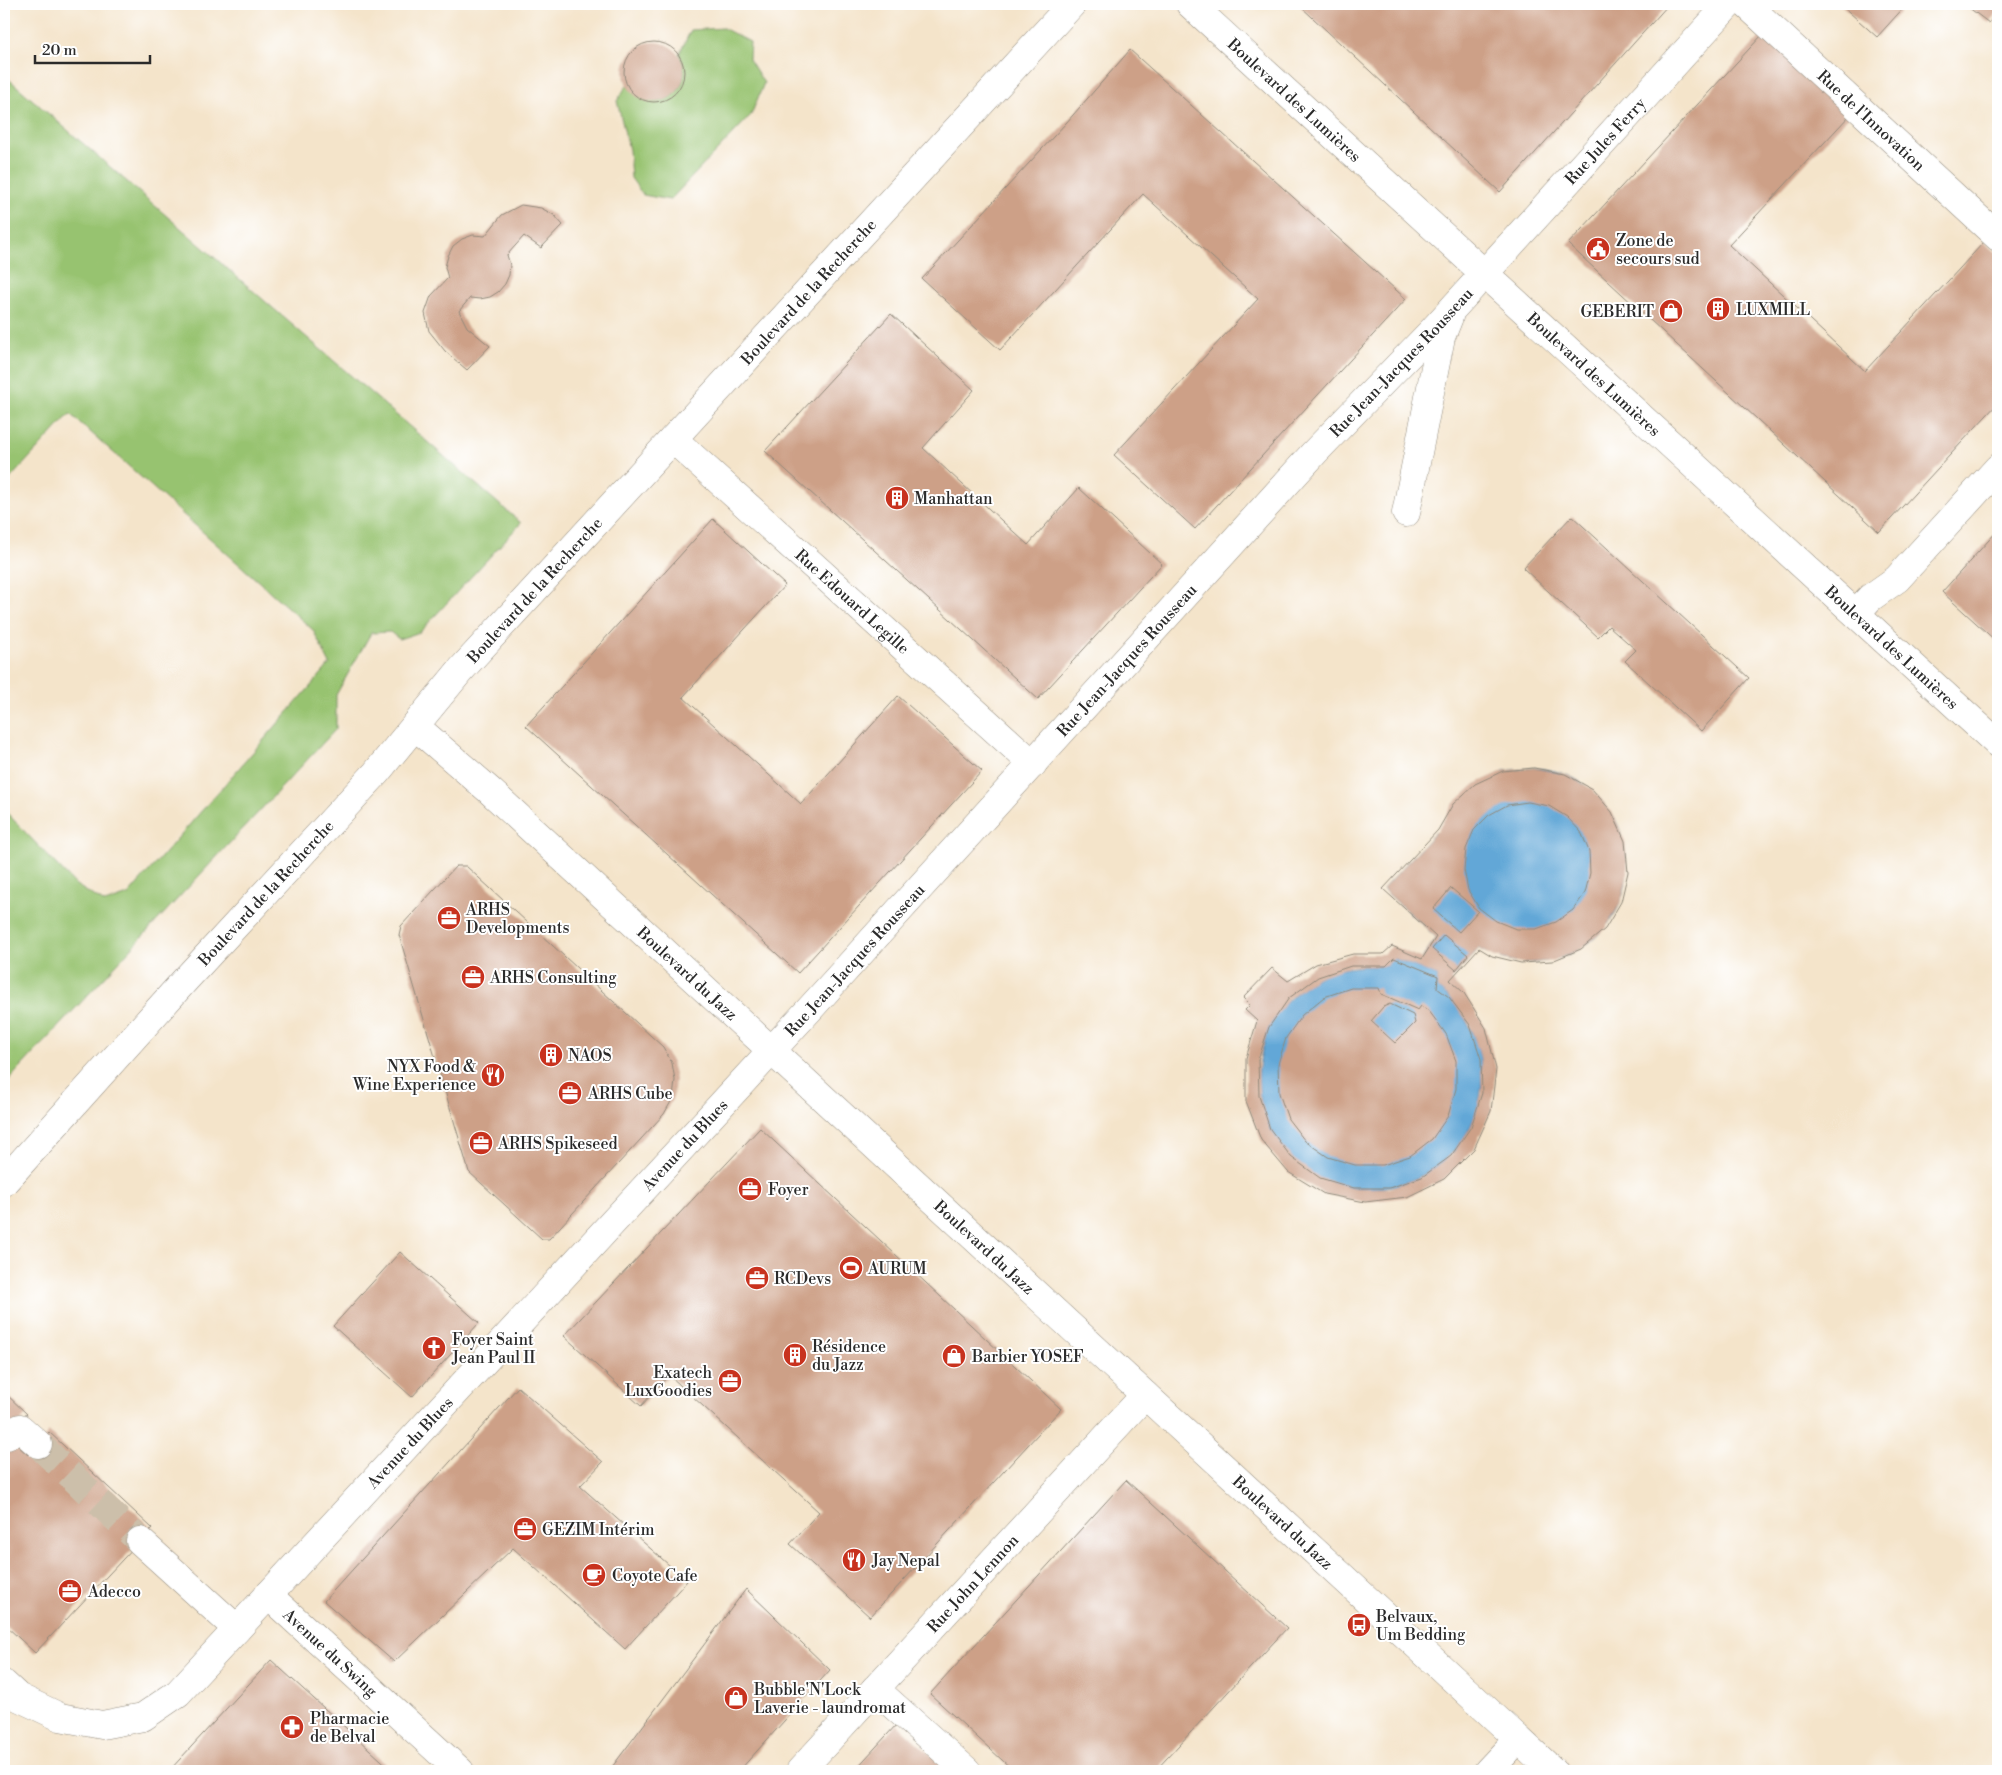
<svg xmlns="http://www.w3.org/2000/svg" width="2002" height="1775" viewBox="0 0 2002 1775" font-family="'Libre Bodoni',serif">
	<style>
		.green { fill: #97c370; stroke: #61774e }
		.water { fill: #62a7d7; stroke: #466981 }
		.building { fill: #cda087; fill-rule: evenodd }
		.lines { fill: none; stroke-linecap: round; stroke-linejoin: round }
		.minor-tunnel { stroke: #ccbfaa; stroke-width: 28; stroke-dasharray: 28 14; stroke-linecap: butt }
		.minor-casing { stroke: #90887a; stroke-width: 29 }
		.major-casing { stroke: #90887a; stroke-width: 29 }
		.minor { stroke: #fff; stroke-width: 28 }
		.major { stroke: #fff; stroke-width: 28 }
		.labels { text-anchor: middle; stroke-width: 4; stroke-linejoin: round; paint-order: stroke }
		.street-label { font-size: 16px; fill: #2b2b2b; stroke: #fff }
		.poi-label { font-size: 16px; fill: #2b2b2b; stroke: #fff; text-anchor: start }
	</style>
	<rect width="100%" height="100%" fill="#fff"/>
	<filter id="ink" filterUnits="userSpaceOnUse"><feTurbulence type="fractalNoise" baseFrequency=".02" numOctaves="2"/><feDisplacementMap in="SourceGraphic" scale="10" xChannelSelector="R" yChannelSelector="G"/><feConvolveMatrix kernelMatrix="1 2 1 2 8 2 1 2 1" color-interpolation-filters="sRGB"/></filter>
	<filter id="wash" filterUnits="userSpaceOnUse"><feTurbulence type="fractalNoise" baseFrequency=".0096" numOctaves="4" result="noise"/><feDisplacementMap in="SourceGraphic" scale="20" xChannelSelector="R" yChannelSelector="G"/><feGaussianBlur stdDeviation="1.12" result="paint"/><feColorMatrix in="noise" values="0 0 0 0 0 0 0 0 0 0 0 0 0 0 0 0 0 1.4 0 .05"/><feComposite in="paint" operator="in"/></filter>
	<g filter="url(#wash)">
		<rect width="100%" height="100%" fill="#f4e4ca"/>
		<path class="green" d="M723,28L750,42L749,59L764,83L751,115L670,200L643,195L631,178L629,150L617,101L627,85C651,122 700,92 679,54L691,30Z
			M4,75L521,523L420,632L399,639L390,632L371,633L336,695V729L4,1085V810L76,885L105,903L128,895L330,664L313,630L70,414L4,485Z"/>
		<path class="water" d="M1534,768C1544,769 1554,770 1564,774C1579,779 1593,791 1603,802C1617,818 1624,836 1626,857C1635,937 1546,989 1479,948L1450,980L1447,970L1422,959L1436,937L1383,889L1438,830L1503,771Z
			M1394,958L1438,976L1437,988C1456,1001 1468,1020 1476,1042C1500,1115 1447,1187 1371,1188C1354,1188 1335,1186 1320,1178C1270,1153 1247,1096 1264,1044C1265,1038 1267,1031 1269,1026C1280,1006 1297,990 1317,978C1338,966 1363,966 1386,966Z"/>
		<g id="blocks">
			<path class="building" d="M1298,4H1669L1500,192Z
				M1840,4H1907L1877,37Z
				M1964,4H1998V11L1989,23Z
				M1763,34L1850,115L1729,245L1865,371L1984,242L1998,255V403L1879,532L1568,244Z
				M624 72a30 30 0 1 1 60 0a30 30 0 1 1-60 0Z
				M1130,50L1406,299L1195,529L1114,455L1258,299L1143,194L1000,350L922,279L1066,123Z
				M521,205L541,208L554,215L563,225L541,248L524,236L507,255L510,265L509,275L505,284L498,292L490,297L480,299L470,298L459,311L467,327L490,346L467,370L445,351L429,331L425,313L431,296L448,278L445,267L448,256L453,246L462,239L473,235L485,236L502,215Z
				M891,314L974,390L923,448L1028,545L1079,488L1162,564L1038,699L765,451Z
				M1572,516L1749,678L1701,731L1625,661L1636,650L1609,626L1598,637L1523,568Z
				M713,519L785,585L683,697L801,804L898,696L982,771L798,973L526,726Z
				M1998,530V643L1942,592Z
				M1534,768L1565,774L1592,789L1612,812L1625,841L1628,872L1621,902L1605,929L1581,949L1552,961L1521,963L1492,956L1479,948L1450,980L1464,993L1486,1028L1496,1069L1491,1111L1474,1149L1444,1179L1407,1197L1365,1202L1324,1194L1288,1172L1261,1140L1246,1101V1058L1257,1021L1245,1010L1250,1005L1243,998L1272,968L1288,981L1316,964L1353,954H1383L1392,946L1422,959L1436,937L1383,889L1438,830L1453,804L1475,784L1503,771ZM1528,802L1549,806L1567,817L1581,832L1589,851L1590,873L1585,893L1573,910L1556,922L1536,929H1516L1496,921L1479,908L1468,890L1464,870L1466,849L1474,830L1489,815L1507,805ZM1451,888L1478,911L1459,932L1433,909ZM1444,935L1468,955L1456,970L1432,949ZM1394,958L1438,976L1437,988L1449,997L1470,1025L1481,1059L1482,1093L1471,1127L1451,1156L1422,1177L1389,1188H1354L1320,1178L1291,1157L1270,1129L1259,1096L1258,1060L1269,1027L1289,998L1318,977L1351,966H1386Z
				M456,866H466L663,1047L672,1063L675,1080L673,1098L664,1114L549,1239H542L469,1172L399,935L401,926Z
				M1351,988H1379L1381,994L1418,1010L1421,1006L1429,1011L1446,1034L1456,1061V1089L1448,1116L1432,1139L1410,1156L1383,1165H1355L1328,1157L1305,1141L1288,1119L1279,1093L1278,1064L1286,1038L1302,1015L1324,997ZM1390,1004L1413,1015L1415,1023L1395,1043L1371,1021L1383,1007Z
				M760,1128L1061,1409L870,1617L790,1544L819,1512L669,1375L641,1406L564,1336Z
				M400,1252L479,1323L412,1397L333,1326Z
				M518,1387L603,1462L580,1486L687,1581L625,1649L513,1548L394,1662L324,1601Z
				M4,1392L27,1414L7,1436L28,1455L49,1432L152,1528L35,1653L4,1624Z
				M1126,1480L1287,1628L1155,1771H1014L930,1694Z
				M746,1589L830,1670L739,1771H609Z
				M271,1660L335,1718L393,1771H169Z
				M897,1724L948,1771H854Z"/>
		</g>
	</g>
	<g filter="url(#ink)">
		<use href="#blocks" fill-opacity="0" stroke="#90887a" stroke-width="1"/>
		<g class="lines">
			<path class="minor-tunnel" d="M38,1444L140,1541"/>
			<g class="minor-casing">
				<g id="minor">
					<path id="s1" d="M1746,4L1998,237"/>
					<path id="s2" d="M673,439L1033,764"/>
					<path d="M1406,513L1441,337L1449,317"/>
					<path d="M1856,613L1870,598L1897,579L1998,468"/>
					<path d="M7,1436L20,1428L38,1444"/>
					<path d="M140,1541L237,1629"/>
					<path id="s3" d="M268,1595L460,1771"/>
					<path id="s4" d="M4,1684L18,1697L60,1717L102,1725L143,1717L178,1693L808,1011L1314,453L1434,329L1729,4"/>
					<path d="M875,1689L967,1771"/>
					<path id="s5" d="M800,1771L1145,1395"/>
					<path d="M1488,1771L1518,1739"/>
				</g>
			</g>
			<g class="major-casing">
				<g id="major">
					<path id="s6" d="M1190,4L1998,744"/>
					<path id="s7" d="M415,726L489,790L1553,1771"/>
					<path id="s8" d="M4,1182L186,979L376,773L459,672L1072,4"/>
				</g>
			</g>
			<use href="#minor" class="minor"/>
			<use href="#major" class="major"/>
		</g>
	</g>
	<defs>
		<g id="civic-disc" transform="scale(1.25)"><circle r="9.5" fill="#c8321e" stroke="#fff"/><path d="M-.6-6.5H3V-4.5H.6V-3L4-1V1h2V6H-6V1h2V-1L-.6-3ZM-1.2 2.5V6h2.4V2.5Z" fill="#fff"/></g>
		<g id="building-disc" transform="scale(1.25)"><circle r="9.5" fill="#c8321e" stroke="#fff"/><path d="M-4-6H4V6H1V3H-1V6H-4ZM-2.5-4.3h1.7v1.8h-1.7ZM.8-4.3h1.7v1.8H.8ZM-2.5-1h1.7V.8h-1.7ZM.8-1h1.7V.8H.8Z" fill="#fff"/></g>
		<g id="shop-disc" transform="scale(1.25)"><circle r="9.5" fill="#c8321e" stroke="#fff"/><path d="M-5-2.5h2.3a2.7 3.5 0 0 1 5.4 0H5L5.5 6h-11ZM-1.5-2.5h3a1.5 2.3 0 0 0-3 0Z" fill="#fff"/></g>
		<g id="office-disc" transform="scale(1.25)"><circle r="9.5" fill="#c8321e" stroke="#fff"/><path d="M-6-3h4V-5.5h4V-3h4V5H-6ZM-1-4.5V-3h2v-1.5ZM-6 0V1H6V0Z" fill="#fff"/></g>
		<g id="restaurant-disc" transform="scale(1.25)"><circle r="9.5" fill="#c8321e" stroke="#fff"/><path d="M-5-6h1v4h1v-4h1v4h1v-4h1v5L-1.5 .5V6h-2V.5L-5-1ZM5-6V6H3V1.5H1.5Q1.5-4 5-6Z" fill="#fff"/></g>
		<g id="stadium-disc" transform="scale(1.25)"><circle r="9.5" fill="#c8321e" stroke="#fff"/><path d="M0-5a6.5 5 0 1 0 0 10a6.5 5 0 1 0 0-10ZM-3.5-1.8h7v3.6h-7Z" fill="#fff"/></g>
		<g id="church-disc" transform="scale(1.25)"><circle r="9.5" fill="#c8321e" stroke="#fff"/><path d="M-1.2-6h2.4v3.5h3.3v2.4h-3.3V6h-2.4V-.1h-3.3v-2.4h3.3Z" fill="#fff"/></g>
		<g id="cafe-disc" transform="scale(1.25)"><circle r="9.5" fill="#c8321e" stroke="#fff"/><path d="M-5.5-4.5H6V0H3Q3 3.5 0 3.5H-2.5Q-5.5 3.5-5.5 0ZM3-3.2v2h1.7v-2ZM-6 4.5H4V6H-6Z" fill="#fff"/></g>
		<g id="bus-disc" transform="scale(1.25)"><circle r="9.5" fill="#c8321e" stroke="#fff"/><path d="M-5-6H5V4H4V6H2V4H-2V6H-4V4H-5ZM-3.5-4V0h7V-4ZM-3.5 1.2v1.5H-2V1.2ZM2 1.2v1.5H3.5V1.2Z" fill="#fff"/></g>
		<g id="pharmacy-disc" transform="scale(1.25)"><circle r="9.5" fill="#c8321e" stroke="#fff"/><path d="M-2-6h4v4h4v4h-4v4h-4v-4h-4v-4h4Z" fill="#fff"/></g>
	</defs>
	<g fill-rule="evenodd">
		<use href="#civic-disc" x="1598" y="249"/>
		<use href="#building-disc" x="1718" y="309"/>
		<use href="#shop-disc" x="1671" y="311"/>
		<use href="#building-disc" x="897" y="498"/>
		<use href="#office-disc" x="449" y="918"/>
		<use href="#office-disc" x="473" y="977"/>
		<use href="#building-disc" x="551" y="1055"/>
		<use href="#restaurant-disc" x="493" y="1075"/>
		<use href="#office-disc" x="570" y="1093"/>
		<use href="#office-disc" x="481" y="1143"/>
		<use href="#office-disc" x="750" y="1189"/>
		<use href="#stadium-disc" x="851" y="1268"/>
		<use href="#office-disc" x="757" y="1278"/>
		<use href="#church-disc" x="434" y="1348"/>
		<use href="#building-disc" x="795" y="1355"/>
		<use href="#shop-disc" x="954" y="1356"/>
		<use href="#office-disc" x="730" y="1381"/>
		<use href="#office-disc" x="525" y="1529"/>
		<use href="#restaurant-disc" x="854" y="1560"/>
		<use href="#cafe-disc" x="594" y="1575"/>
		<use href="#office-disc" x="70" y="1591"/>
		<use href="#bus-disc" x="1359" y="1625"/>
		<use href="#shop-disc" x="736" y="1698"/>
		<use href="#pharmacy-disc" x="292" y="1727"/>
	</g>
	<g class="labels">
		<g class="street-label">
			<text dy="6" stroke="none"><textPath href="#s6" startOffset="142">Boulevard des Lumières</textPath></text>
			<text dy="6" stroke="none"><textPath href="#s1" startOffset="171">Rue de l'Innovation</textPath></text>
			<text dy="6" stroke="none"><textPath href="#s4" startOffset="2301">Rue Jules Ferry</textPath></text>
			<text dy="6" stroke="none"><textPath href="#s8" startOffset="1200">Boulevard de la Recherche</textPath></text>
			<text dy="6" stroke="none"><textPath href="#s4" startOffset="2000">Rue Jean-Jacques Rousseau</textPath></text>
			<text dy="6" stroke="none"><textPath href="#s6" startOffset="548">Boulevard des Lumières</textPath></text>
			<text dy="6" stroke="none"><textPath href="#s8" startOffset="795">Boulevard de la Recherche</textPath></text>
			<text dy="6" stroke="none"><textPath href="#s2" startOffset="242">Rue Edouard Legille</textPath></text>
			<text dy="6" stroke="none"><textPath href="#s6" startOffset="952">Boulevard des Lumières</textPath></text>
			<text dy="6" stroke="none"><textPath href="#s4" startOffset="1595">Rue Jean-Jacques Rousseau</textPath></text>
			<text dy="6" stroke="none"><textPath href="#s8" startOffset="390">Boulevard de la Recherche</textPath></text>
			<text dy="6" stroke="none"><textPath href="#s4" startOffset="1190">Rue Jean-Jacques Rousseau</textPath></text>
			<text dy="6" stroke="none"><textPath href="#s7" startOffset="368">Boulevard du Jazz</textPath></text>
			<text dy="6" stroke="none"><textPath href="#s4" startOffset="939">Avenue du Blues</textPath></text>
			<text dy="6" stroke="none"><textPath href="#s7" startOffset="772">Boulevard du Jazz</textPath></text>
			<text dy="6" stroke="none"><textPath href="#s4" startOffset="534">Avenue du Blues</textPath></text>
			<text dy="6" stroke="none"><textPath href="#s7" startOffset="1178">Boulevard du Jazz</textPath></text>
			<text dy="6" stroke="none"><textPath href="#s5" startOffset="255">Rue John Lennon</textPath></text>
			<text dy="6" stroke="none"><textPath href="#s3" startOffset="85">Avenue du Swing</textPath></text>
		</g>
		<g class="poi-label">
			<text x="1616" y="246">Zone de<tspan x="1616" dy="18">secours sud</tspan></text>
			<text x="1736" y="315">LUXMILL</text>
			<text x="1654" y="317" text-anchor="end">GEBERIT</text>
			<text x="914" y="504">Manhattan</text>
			<text x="466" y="915">ARHS<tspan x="466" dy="18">Developments</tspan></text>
			<text x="490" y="983">ARHS Consulting</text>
			<text x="568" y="1061">NAOS</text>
			<text x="476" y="1072" text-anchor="end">NYX Food &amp;<tspan x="476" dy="18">Wine Experience</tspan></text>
			<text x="588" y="1099">ARHS Cube</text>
			<text x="498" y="1149">ARHS Spikeseed</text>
			<text x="768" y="1195">Foyer</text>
			<text x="868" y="1274">AURUM</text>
			<text x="774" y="1284">RCDevs</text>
			<text x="452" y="1345">Foyer Saint<tspan x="452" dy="18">Jean Paul II</tspan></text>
			<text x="812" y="1352">Résidence<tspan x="812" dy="18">du Jazz</tspan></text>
			<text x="972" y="1362">Barbier YOSEF</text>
			<text x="712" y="1378" text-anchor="end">Exatech<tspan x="712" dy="18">LuxGoodies</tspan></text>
			<text x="542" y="1535">GEZIM Intérim</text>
			<text x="872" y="1566">Jay Nepal</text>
			<text x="612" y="1581">Coyote Cafe</text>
			<text x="88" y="1597">Adecco</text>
			<text x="1376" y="1622">Belvaux,<tspan x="1376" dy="18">Um Bedding</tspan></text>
			<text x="754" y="1695">Bubble'N'Lock<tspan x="754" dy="18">Laverie - laundromat</tspan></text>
			<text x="310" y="1724">Pharmacie<tspan x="310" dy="18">de Belval</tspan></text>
		</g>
	</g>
	<rect width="2002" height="1775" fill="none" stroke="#fff" stroke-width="20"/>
	<path d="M35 55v8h115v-8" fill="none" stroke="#2b2b2b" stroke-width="2.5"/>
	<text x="42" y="55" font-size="15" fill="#2b2b2b" stroke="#ffffff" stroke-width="4" paint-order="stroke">20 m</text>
</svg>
